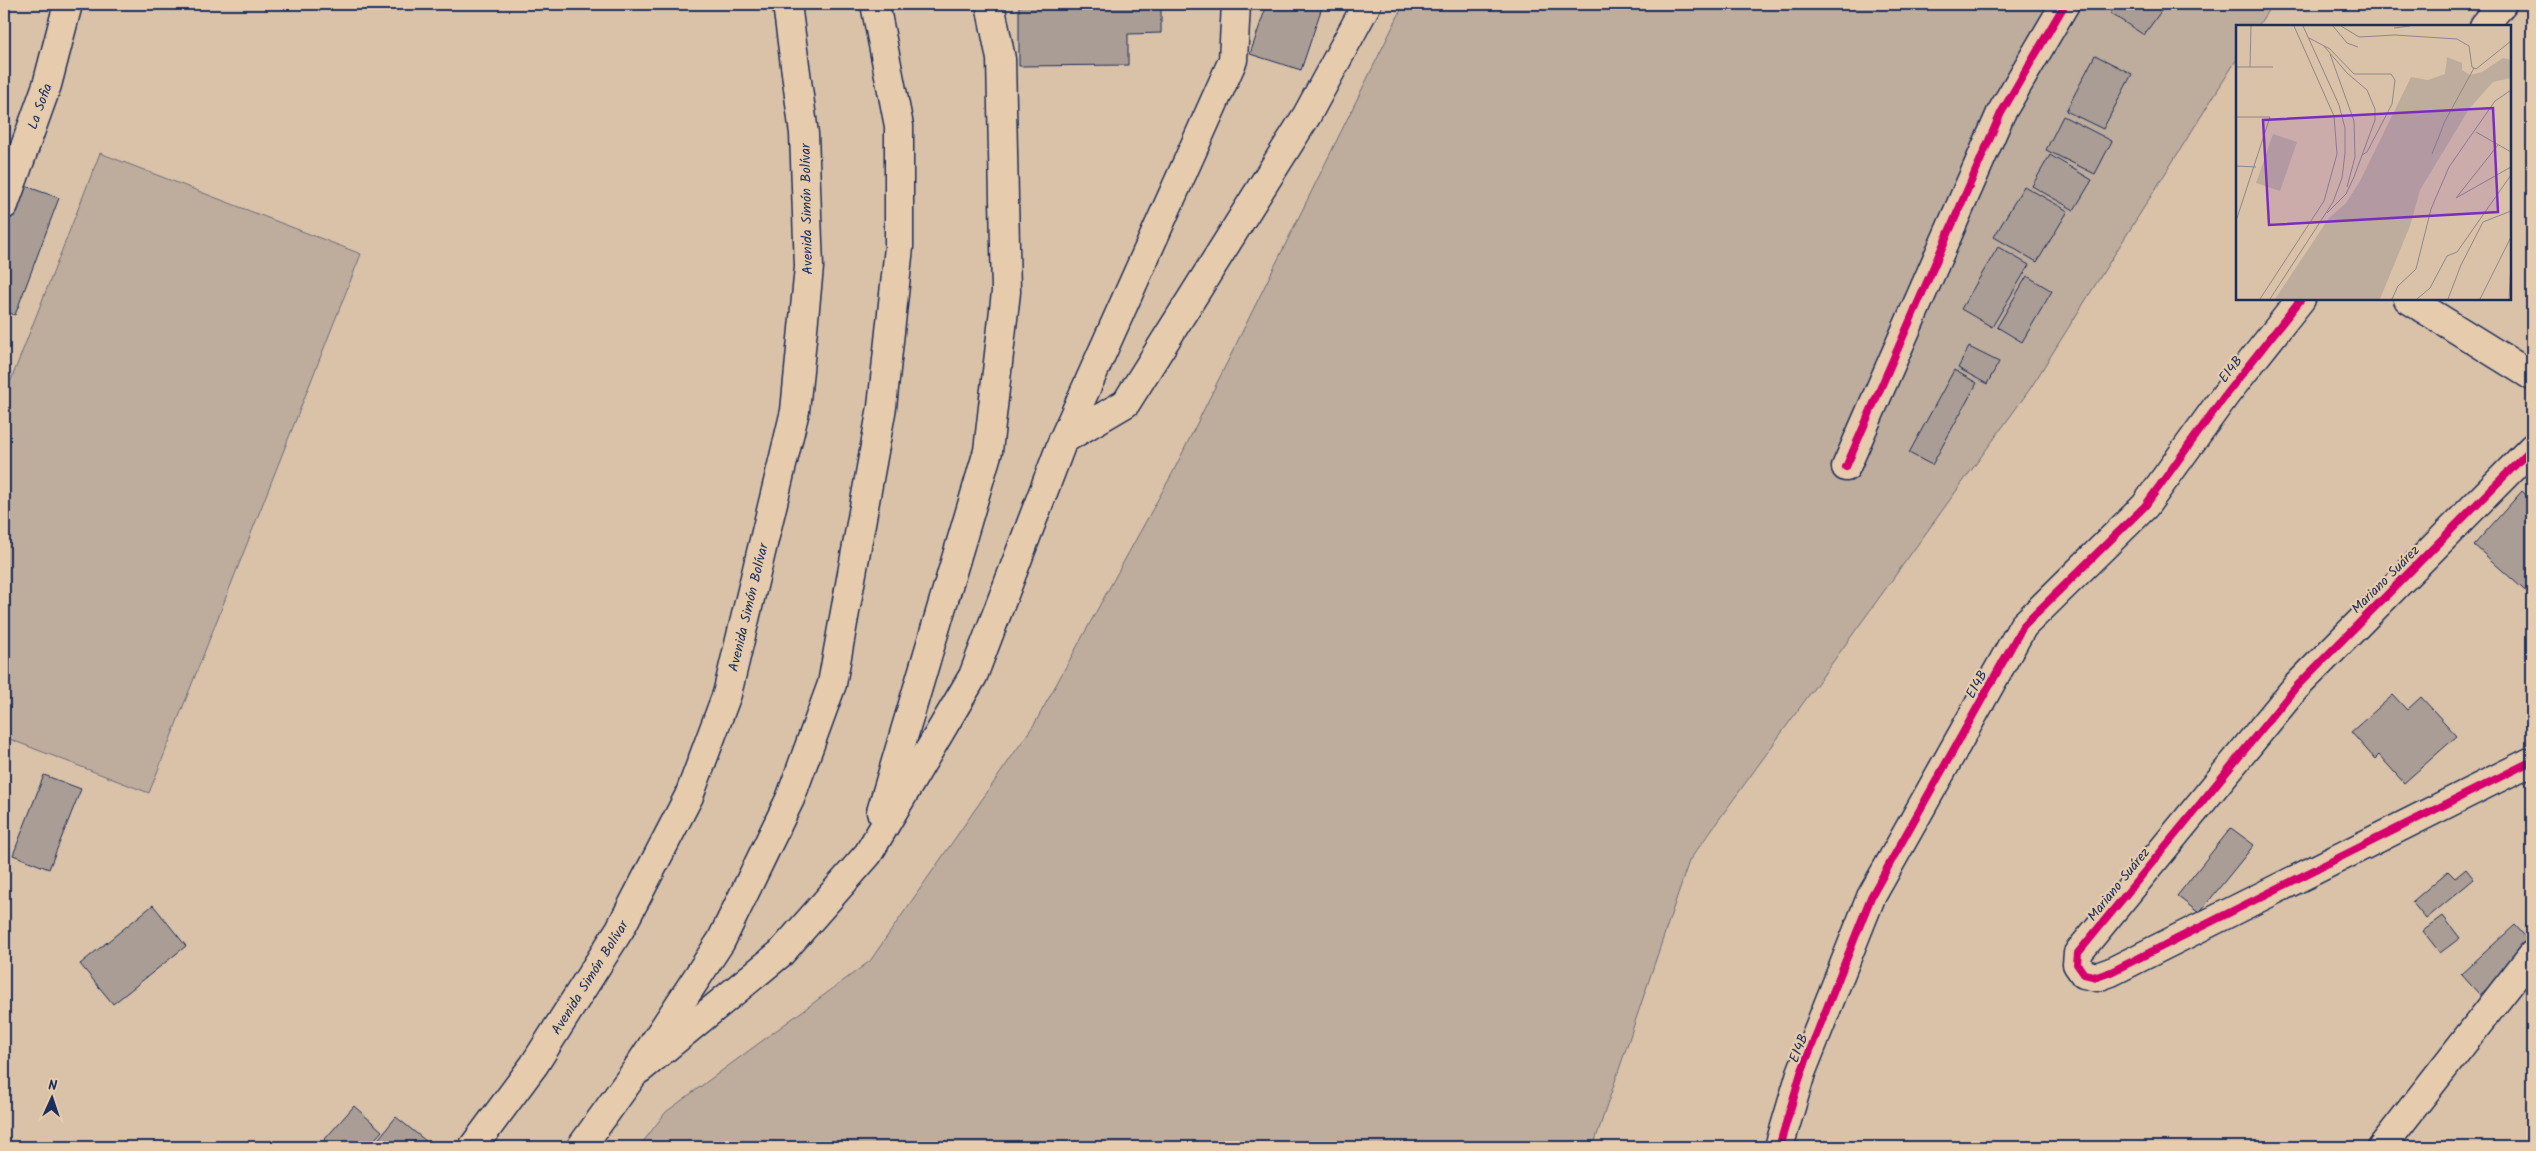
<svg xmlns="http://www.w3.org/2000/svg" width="2536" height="1151" viewBox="0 0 2536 1151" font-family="Kalam,sans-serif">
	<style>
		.green { fill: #beac9d; stroke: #6c6e7e }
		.building { fill: #aa9d95; stroke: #1b2f5e }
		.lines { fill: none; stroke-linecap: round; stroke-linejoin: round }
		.minor-casing { stroke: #1b2f5e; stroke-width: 31 }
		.highway-casing { stroke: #1b2f5e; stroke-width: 31 }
		.minor { stroke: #e6cbad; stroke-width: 28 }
		.highway { stroke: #e6cbad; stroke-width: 28 }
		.cycleway-casing { stroke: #e6cbad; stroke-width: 11 }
		.cycleway { stroke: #d6006c; stroke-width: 8 }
		.labels { text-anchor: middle; stroke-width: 4.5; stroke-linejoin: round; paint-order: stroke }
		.street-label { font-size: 14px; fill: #1b2f5e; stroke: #e6cbad }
		.inset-road { fill: none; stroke: #8e878a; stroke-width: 1 }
		.view { fill: #7b2cbf; fill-opacity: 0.15; stroke: #7b2cbf; stroke-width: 2.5 }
		.inset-edge { fill: none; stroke: #1b2f5e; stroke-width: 2.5 }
	</style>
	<rect width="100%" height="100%" fill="#dac2a8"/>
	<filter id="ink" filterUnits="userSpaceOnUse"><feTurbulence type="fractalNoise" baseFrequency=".02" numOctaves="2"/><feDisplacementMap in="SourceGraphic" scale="10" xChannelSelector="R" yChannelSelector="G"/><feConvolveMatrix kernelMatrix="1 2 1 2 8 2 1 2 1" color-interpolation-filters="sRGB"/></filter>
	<g filter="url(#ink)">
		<path class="green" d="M1404,4H2272L2258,26H2237V59L2030,389L1689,861L1593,1147H639L666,1112L870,961L1035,723L1173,472Z
			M100,153L361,254L149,793L4,737V398Z"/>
		<path class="building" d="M1019,4H1161V33L1128,34V65L1019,66Z
			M1267,4H1323L1301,70L1250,54Z
			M2117,4H2166L2144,35L2110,13Z
			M2095,55L2132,74L2103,129L2066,111Z
			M2063,116L2112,141L2095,174L2046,150Z
			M2050,155L2092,180L2074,210L2032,186Z
			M14,182L59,198L15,315L4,311V210Z
			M2024,186L2068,211L2037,262L1994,237Z
			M1998,247L2029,265L1992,327L1961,309Z
			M2027,276L2052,291L2022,342L1997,327Z
			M1969,347L1999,362L1987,384L1958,368Z
			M1954,370L1977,383L1932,465L1909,453Z
			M2522,491L2532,500V597L2474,545Z
			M2393,695L2407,710L2421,697L2457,736L2404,783L2379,755L2375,759L2351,732Z
			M44,775L81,789L49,869L13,855Z
			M2231,828L2254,845L2199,913L2177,896Z
			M2466,869L2474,879L2426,919L2412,902L2448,871L2455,878Z
			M153,905L186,946L113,1004L80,964Z
			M2443,916L2460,938L2440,953L2423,931Z
			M2515,925L2532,944V948L2480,995L2461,974Z
			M354,1106L382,1131L368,1147H318Z
			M396,1117L431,1145L429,1147H372Z"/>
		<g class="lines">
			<g class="minor-casing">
				<g id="minor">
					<path d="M2484,26L2502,4"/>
					<path id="s1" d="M4,205L47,85L68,4"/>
					<path d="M2408,299L2532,376"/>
					<path d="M1063,440L1126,403L1307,115L1367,4"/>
					<path d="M2532,448L2296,687L2078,953L2077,964L2084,974L2097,977L2111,972L2532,761"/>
					<path d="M1846,467L2001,113L2065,4"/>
					<path d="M881,812L988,451L1006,292L1001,59L990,4"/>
					<path d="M640,1069L781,953L868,854L973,676L1063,440L1233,60L1236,4"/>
					<path d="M1779,1147L1801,1073L1871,897L2023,626L2145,506L2226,394L2301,299"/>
					<path d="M2382,1147L2532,955"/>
				</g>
			</g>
			<g class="highway-casing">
				<g id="highway">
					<path id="s2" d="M473,1147L534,1065L620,929L689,796L727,694L795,411L809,267L804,134L787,4"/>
					<path d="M581,1147L633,1075L721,941L790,799L832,684L882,407L899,247V126L875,4"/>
				</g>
			</g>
			<use href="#minor" class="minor"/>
			<use href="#highway" class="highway"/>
			<g class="cycleway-casing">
				<path id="cycleway" d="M2532,448L2296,687L2078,953L2077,964L2084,974L2097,977L2111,972L2532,761
					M1846,467L2001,113L2065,4
					M1779,1147L1801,1073L1871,897L2023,626L2145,506L2226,394L2301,299"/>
			</g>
			<use href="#cycleway" class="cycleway"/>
		</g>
	</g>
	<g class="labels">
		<g class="street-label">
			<text dy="5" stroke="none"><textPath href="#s1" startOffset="105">La Sofia</textPath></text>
			<text transform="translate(806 209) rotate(-91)" y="5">Avenida Simón Bolívar</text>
			<text transform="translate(2230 369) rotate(-52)" y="5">E14B</text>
			<text transform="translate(2385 579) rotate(-45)" y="5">Mariano Suárez</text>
			<text dy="5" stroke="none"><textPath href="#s2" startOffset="611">Avenida Simón Bolívar</textPath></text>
			<text transform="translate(1976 684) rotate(-61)" y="5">E14B</text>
			<text transform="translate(2118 884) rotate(-51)" y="5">Mariano Suárez</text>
			<text dy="5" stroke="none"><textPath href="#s2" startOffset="206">Avenida Simón Bolívar</textPath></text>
			<text transform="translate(1798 1048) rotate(-68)" y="5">E14B</text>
		</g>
	</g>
	<g transform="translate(2236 25)">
		<rect width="275" height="275" fill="#dac2a8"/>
		<path d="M211,32L226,38V45L234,50L246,47L267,33L275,35V53L257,57L233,84L184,165L174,201L144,274H39L93,193L110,178L124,156L175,52L192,55L209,49ZM37,109L61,117L44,166L20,158Z" fill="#beac9d"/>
		<path class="inset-road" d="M97,1L111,18L122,22M105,1L123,12L159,10L221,14L233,21L236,42L240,44L275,16M158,3L174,1M73,13L94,24L118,49H155L159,55L156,79L131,127L126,130M87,20L111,48L131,65L139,84V95L118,152L110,169L91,188M94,29L118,96L119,132L111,162M0,42H37M14,42L15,1M0,92H34L0,196M240,107L275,127M262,120L220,173L275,142M196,129L209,96L238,43M0,141L20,142M24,274L88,176L101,129L98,91L58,1M34,274L97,177L106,153L109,128V103L103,80L67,1M156,274L162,261L180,244L195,184L213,142L259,76L275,65M181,274L194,263L211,231L221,227L275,150M212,274L225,240L247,197L275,186M244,274L275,212M273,274L275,238"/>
		<path class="view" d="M257,83L262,187L33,200L27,95Z"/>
		<rect width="275" height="275" class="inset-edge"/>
	</g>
	<rect width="2536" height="1151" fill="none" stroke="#e6cbad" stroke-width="20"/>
	<rect x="10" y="10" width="2516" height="1131" fill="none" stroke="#1b2f5e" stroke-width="2" filter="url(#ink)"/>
	<g transform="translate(52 1098) rotate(3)" stroke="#e6cbad" stroke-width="4" paint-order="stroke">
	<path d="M0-4L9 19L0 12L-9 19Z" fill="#1b2f5e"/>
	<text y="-8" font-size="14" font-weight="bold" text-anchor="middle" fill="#1b2f5e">N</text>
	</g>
</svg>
